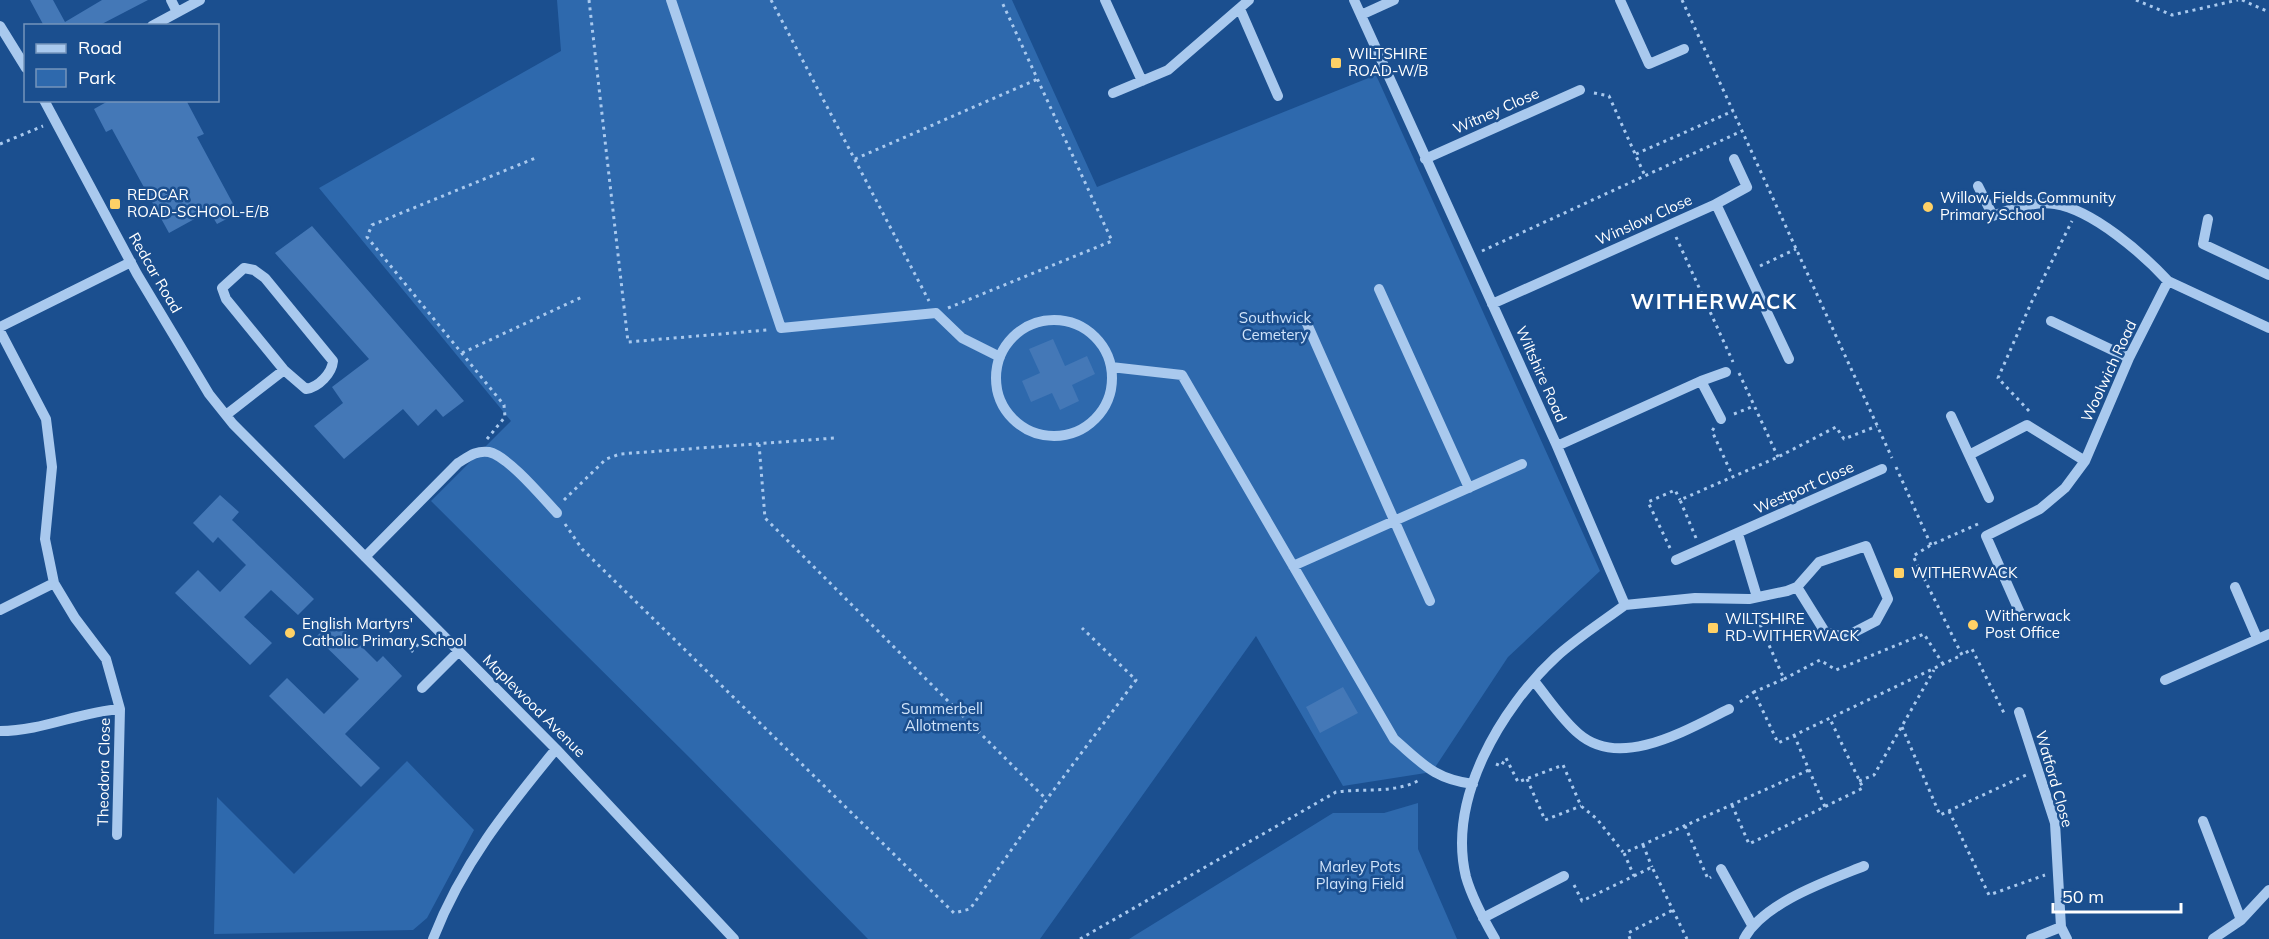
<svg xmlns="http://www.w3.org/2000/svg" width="2269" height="939" viewBox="0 0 2269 939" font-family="Mulish,sans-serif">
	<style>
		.green { fill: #2e69ad }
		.building { fill: #4478b7 }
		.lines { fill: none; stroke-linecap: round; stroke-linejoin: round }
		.path { stroke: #a9c9ee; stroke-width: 3; stroke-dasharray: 3 4.5; stroke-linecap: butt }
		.minor { stroke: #a9c9ee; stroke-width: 10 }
		.poi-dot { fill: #ffd166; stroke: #1b4f8f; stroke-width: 2 }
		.labels { text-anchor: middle; stroke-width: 5; stroke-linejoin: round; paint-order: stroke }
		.poi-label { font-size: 15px; fill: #fff; stroke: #1b4f8f; text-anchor: start }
		.street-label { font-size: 15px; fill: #fff; stroke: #1b4f8f }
		.park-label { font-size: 15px; fill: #cfe3fa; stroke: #1b4f8f }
		.district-label { font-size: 21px; font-weight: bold; letter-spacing: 1.5px; fill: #fff; stroke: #1b4f8f }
	</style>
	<rect width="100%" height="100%" fill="#1b4f8f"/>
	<path class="green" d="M557,0H1012L1097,187L1376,75L1600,571L1508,657L1432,772L1343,786L1256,636L1040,939H868L691,759L431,501L511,421L319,188L561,51Z
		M407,761L474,830L427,918L413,930L214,934L217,797L294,874Z
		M1418,803V849L1457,939H1129L1333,813H1384Z"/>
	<path class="building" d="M30,0H53L65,22L102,0H148L98,26H44Z
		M110,100H186L204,134L197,137L238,213L217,224L209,211L169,233L112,129L106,132L94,109Z
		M312,226L464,401L443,417L436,409L418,426L403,409L344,459L314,426L343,403L332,387L369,359L275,253Z
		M1053,339L1065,366L1087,356L1095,374L1072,385L1079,401L1060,410L1052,393L1031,402L1022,381L1040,373L1029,349Z
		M220,495L239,512L232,520L314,599L298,615L271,590L244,617L272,643L250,665L175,593L198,570L220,592L246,565L218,537L213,543L193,523Z
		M334,619L377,662L383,656L402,676L345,734L380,768L361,787L269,696L287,678L324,714L359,679L316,637Z
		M1343,687L1358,713L1320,733L1306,707Z"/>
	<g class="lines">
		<path class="path" d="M589,0L628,342L767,330
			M771,0L929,301
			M1682,0L1892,458
			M2136,0L2172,15L2238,0
			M2242,0L2269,12
			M1594,93L1609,96L1645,176
			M0,144L43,126
			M1636,154L1733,111
			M855,159L1038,79
			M1676,237L1733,362
			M1482,251L1742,131
			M1760,266L1796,249
			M948,308L1112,241L1001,0
			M462,353L582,297
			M1739,373L1778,457
			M2029,411L1998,378L2032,301L2072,221
			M1734,414L1754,406
			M1714,428L1712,431L1733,477
			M487,439L505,417L504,405L367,237L372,225L538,157
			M759,444L765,518L1046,799
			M1896,467L1931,545
			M564,500L606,459L620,454L835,438
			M565,524L582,549L954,913L970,909L1047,799L1136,680L1082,628
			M1978,524L1931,545L1913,556L1962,655L1972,649L2005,715
			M1696,538L1680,500L1778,457L1836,427L1844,439L1877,426
			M1670,548L1648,502L1675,490L1680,500
			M1754,611L1784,679L1754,692
			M411,652L425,637
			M1784,679L1820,660L1836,670L1924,634L1943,664
			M1740,702L1754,692L1778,743L1962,655
			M1902,727L1940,815L2026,775
			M1794,735L1825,807
			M1496,764L1501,766L1506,758L1518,782L1563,765L1581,806L1597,819L1623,852
			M1527,779L1545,820L1581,806
			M1859,781L1874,775L1934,670
			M1732,805L1749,844L1863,788L1830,719
			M1949,811L1989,895L2045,875
			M1685,826L1708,879L1711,877
			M1643,845L1652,867
			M1634,876L1652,867L1687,939
			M1574,885L1582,901L1634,876L1624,853L1809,770
			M1080,939L1336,792C1364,788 1397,794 1421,779
			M1630,939L1628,933L1673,910"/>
		<path class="minor" d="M171,0L177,12
			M671,0L781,328L936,313L962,338L1000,357
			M1105,0L1142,81
			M1354,0L1557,446L1625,605
			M1620,0L1649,64L1684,49
			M1240,9L1278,96
			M1361,15L1394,0
			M0,26L26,68
			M152,26L200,0
			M1113,93L1168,70L1249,0
			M44,100L137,274L209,394L233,424L556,749L734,939
			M1425,159L1580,90
			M1978,186L1993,216C2012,208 2034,201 2055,204C2093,210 2143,254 2168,281
			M1716,204L1747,187L1734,159
			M2208,219L2203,244L2269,275
			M1379,289L1469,488
			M1492,304L1716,204L1789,359
			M1304,317L1430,601
			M996 378a58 58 0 1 1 116 0a58 58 0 1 1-116 0Z
			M2051,321L2129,358
			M0,327L131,262
			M0,331L46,419L52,467L45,539L54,583L75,618L106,659L120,709L117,835
			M1111,367L1182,375L1394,739C1423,764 1434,779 1473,784
			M1701,381L1726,372
			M226,415L284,370L226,299L222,288L244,268L254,270L265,278L333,361C332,373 319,387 306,389L284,370
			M1951,416L1969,455
			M1557,446L1701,381L1721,419
			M1989,498L1969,455L2027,425L2085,461
			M1738,534L1757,597
			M365,557L458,463C468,457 476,450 489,452C508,456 543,498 557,513
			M1676,560L1882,469
			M1293,566L1522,464
			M2235,587L2257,638
			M1625,605L1695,598L1749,599L1787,591L1797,587L1819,562L1866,546L1888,599L1876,621L1845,637L1825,632L1797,587
			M0,610L54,583
			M2020,613L1986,536L2040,509L2065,488L2085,461L2129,358L2168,281L2269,328
			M2165,680L2269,634
			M1534,681C1548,698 1562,720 1579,734C1621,770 1688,729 1729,709
			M422,688L459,651
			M2019,712L2055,823L2061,927L2067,939
			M0,731C42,731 79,712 120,709
			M2203,821L2241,920
			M1721,869L1752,925
			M1483,918L1564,876
			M433,939C462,864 506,810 556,749
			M1495,939C1484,920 1472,898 1466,877C1447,799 1501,708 1556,657C1577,638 1602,622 1625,605
			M1744,939C1763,903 1827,881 1864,866
			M2031,939L2061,927
			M2213,939L2241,920L2269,890"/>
	</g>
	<g class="poi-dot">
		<rect x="1330" y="57" width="12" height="12" rx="3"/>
		<rect x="109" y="198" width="12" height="12" rx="3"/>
		<circle cx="1928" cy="207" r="6"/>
		<rect x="1893" y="567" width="12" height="12" rx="3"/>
		<circle cx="1973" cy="625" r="6"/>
		<rect x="1707" y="622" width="12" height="12" rx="3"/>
		<circle cx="290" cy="633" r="6"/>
	</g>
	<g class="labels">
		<g class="poi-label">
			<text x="1348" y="59">WILTSHIRE<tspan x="1348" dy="17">ROAD-W/B</tspan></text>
			<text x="127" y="200">REDCAR<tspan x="127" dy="17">ROAD-SCHOOL-E/B</tspan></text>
			<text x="1940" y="203">Willow Fields Community<tspan x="1940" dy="17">Primary School</tspan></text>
			<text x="1911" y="578">WITHERWACK</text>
			<text x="1985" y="621">Witherwack<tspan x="1985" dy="17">Post Office</tspan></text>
			<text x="1725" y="624">WILTSHIRE<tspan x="1725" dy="17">RD-WITHERWACK</tspan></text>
			<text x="302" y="629">English Martyrs'<tspan x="302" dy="17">Catholic Primary School</tspan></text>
		</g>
		<g class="street-label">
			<text transform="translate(1496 111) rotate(-24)" y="5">Witney Close</text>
			<text transform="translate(1644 220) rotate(-24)" y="5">Winslow Close</text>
			<text transform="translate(155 273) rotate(60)" y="5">Redcar Road</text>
			<text transform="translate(2109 371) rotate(-65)" y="5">Woolwich Road</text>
			<text transform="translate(1541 374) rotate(66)" y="5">Wiltshire Road</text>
			<text transform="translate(1804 488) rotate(-24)" y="5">Westport Close</text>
			<text transform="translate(534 706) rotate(45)" y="5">Maplewood Avenue</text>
			<text transform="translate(104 772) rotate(-89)" y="5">Theodora Close</text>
			<text transform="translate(2054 779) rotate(74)" y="5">Watford Close</text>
		</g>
		<g class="park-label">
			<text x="1275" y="323">Southwick<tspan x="1275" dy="17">Cemetery</tspan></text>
			<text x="942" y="714">Summerbell<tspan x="942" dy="17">Allotments</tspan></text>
			<text x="1360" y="872">Marley Pots<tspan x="1360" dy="17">Playing Field</tspan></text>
		</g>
		<g class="district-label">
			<text x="1714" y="309">WITHERWACK</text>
		</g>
	</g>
	<rect x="24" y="24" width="195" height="78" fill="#1b4f8f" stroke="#7695bc" stroke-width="1.5"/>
	<rect x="36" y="44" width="30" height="9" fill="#a9c9ee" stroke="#7695bc" stroke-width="1.5"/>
	<text x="78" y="54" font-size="18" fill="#ffffff">Road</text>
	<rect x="36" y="69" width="30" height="18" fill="#2e69ad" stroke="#7695bc" stroke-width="1.5"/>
	<text x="78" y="84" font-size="18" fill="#ffffff">Park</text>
	<path d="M2053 903v9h128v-9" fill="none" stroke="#ffffff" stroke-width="3"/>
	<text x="2062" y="903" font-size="18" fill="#ffffff" stroke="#1b4f8f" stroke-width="4.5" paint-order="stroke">50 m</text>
</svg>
